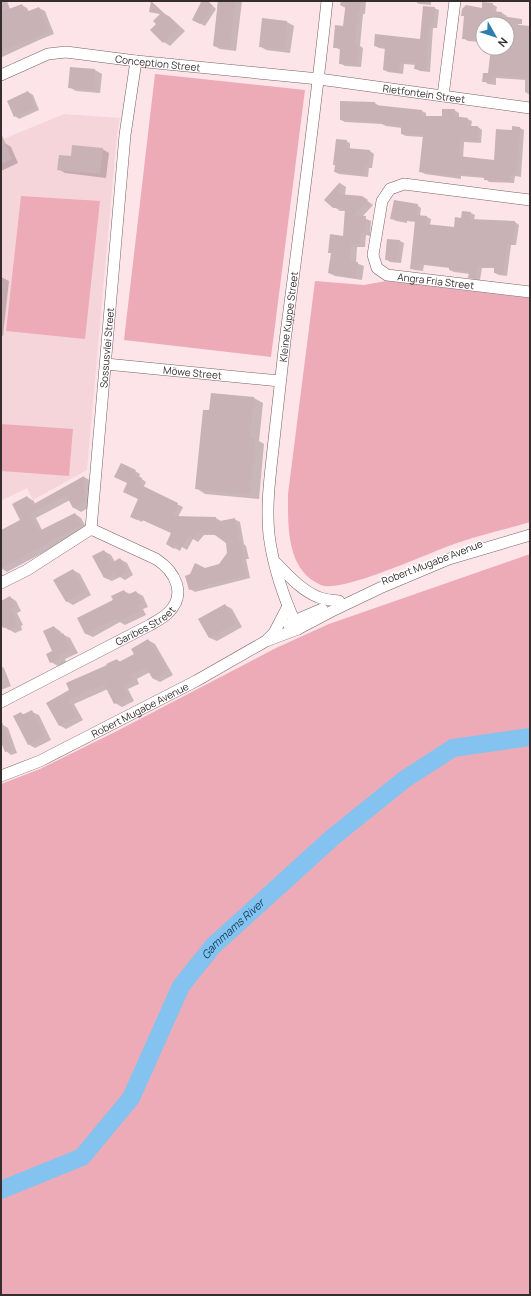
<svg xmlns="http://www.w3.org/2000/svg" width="531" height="1296" viewBox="0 0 531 1296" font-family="Manrope,sans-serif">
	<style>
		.built { fill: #f5d5da }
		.green { fill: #edabb7 }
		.shadow { fill: #0003 }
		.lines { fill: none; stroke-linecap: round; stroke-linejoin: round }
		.river { stroke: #84c3ef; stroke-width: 18 }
		.building { fill: #c9b2b6 }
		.minor-casing { stroke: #766265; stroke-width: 12 }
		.minor { stroke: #fff; stroke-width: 11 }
		.labels { text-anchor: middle; stroke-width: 3.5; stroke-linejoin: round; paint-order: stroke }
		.street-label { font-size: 10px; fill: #362d2e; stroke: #fff }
		.water-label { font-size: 11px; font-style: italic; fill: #11415f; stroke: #fff }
	</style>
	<rect width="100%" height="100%" fill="#fce4e8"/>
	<path class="built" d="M64,114L120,118L117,134L87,470L33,500L27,488L1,501V140Z"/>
	<path class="green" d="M155,74L305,90L271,357L124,340Z
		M21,196L100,201L85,339L6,331Z
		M315,281L364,285L386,281L530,298V522C507,529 483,534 460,542C434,550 342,594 321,585C286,570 288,526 288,494Z
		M1,424L73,429L69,476L1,471Z
		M530,554V1295H1V784L40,769L117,731L276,648L329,624Z"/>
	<path class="shadow" d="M1,1H7L10,9L22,5L27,8L29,12L39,8L45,11L54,34L39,40L2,57L1,56Z
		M218,1H242L236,51L220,49L214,46Z
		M341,1H366L365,14H363L360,46L363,48L361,67L345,66L340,63L341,50L334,47L344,27L346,8L340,5Z
		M415,1H431V5L419,4Z
		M492,4L497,7L496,12L502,13L507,16L506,18L519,22L518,26L530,27V95L525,92V80L496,78V85L488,84L484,81L489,74L492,48H507V24H483V40L479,39L478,42L468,41L463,38L465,17L462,15Z
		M213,6L216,9L205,26L197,22Z
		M434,8L439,10L437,28H433L430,72L420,71L416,69V65L404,64L403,74L388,72L384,70L386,49L379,48L375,46L421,40Z
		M162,13L169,16L185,31L170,46L164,42L157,24Z
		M263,20L287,22L294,26L290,53L266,50L260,46Z
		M95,70L102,74L100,93L76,91L69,87Z
		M28,92L33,95L39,110L19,119L15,116Z
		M375,103L379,106L422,111L426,113V117H443L454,110L459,113V118L467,119L472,121L471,127H478L482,130L481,143L464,142L463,158L495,161L512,131L513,127L520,128L524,130L521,177L515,176L514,183L489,182L485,178L461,176V179L425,174L420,171L424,137L406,136L402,134V128L386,126L382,124L345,122L341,120Z
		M346,141L350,143V150L370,151L374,154L372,168H369L368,177L339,174L335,172L336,165H334Z
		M5,143L11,147L18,163L1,171V145Z
		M102,149L109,153L106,178L65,173L58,169L72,157Z
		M340,183L346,187L345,195L362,197L373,205L362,217L371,221L370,236L366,235L365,247H357L356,263L364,266L362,280L335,276L329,273L332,254L329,252L344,237L346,211H340L325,200Z
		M417,205L421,208L420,216L427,217L431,219L430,225L455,228L462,219L471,213L475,215L474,220L515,222L519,225L516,245H511L507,276L499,275L495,273V268H482L480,280L473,279L469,277L470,274L454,272L450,270V268L424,265L423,271L415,270L411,268L416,222L407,221V223L396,221L391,218Z
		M400,241L404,243L401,263L390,262L386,259Z
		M1,277L9,281L3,336L1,335Z
		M212,394L254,398L263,403L259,441L264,444L259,499L205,494L196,488L210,412Z
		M135,471L140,474L139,477L146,482L143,488L183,507L178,517L216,518L221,521L234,519L240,522L244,544L246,546L249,559H246L250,578L195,592L190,589L205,569L220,565L228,553L227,543L217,535H204L198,542L193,539L187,550L182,547L180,551L167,544L172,533L143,520L142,522L136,519L139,499L124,492Z
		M84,477L91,481L92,506L81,512L74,508L70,500L36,518L42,530L75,514L81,518L87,529L7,572L1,568V532L21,520L27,497L34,501L35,504Z
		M104,551L111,555L115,562L120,559L127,563L133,575L125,580L120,577L112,581L105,578L94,557Z
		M73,570L80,574L91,595L73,605L66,601Z
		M124,591L130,594L136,592L143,596L148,607L143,609L146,615L125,625L120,622L93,637L86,634L78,619L114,600Z
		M10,597L16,601L21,611L17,613L23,625L21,626L22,630L15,633L4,627L1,622V602Z
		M225,605L232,609L242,627L217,641L210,638L200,620Z
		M54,627L60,631L62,634L70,638L78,653L65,659L66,662L58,666L51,662L54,652Z
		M148,640L155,644L173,675L160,682L154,679L150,672L137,679L139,684L128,689L134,701L122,707L115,703L108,689L74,704L83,720L66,729L59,725L70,690L117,660L121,662L136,654Z
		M1,666L4,668L11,686L1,690Z
		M32,712L39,715L51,740L35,748L28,744L21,713L25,715Z
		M1,725H3L8,728L17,753L11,755L6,751L1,741Z"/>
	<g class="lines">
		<path class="river" id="s1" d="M1,1190L82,1157L131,1098L181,986L213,946L333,837L405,779L453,748L530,737"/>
	</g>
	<path class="building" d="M151,1L179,27L163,43L150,30L156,24L153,21L160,14L149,12Z
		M218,1H235L230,48L213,46Z
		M346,1H361L360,12H358L355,43L358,44L356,65L339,64L340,48H333L335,25L343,26Z
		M201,2H209L213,6L200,24L192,20Z
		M482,2L493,3L492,11L502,12V16L522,19V24H509L530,26V78L492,76L491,82H482L483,73H488L491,48H507V24H483V38L474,37V40L462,39L464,16H461L462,9L466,5L482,8Z
		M22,4L26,12L39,7L49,31L1,51V12Z
		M423,6L435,7L433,26H429L426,70L414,69L415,63L400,62L399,72L383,70L385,47L374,46L375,34L420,39Z
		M262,18L287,21L284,50L259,47Z
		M70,67L95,69L93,90L68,88Z
		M28,91L36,108L14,117L7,101Z
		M340,101L375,102V105L422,110V116H442V109H455L454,116L468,118L467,126H478L477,141L460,140L458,156L494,160L496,129L512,130V126L520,127L516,175L510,174V181L484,180V177L457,174V177L419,172L423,135L401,134V126L381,124V122L340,120Z
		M1,133L12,159L1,164Z
		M336,139L347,140L346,148L370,150L368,166H365L364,175L334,172L335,165H333Z
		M72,145L103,148L100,174L57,170L59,155L71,156Z
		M340,182L338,194L362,196L368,200L354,215L366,216L364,233L360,232L359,244H351L350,261L358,262L356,278L328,273L331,253H328L330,234L343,236L345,208H333L324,200Z
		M394,200L418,204L416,215L427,216L426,224L454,227L455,217L461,218L462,211L471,212L470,219L515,221L513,244L507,243L503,274L494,273V267L478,266L476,279L468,278L469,272L449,270V267L420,263L419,270L410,269L415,221L403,220V221L390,219Z
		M387,239L400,240L396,261L385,260Z
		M211,393L254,397L250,437L255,438L250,494L195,489L203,410H209Z
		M121,463L136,470L134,474L142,478L139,484L178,503L173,516L216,517V522L235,518L239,542H241L244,556L241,557L246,575L189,590L185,576L190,574L195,563L205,568L219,564L227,553L226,543L212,533L198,532L193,539L188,536L182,547L176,545L174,549L166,544L171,533L138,518L137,520L130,517L138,499L123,492L127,483L114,477Z
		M84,476L85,502L73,508L66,495L30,514L39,531L75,513L81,525L1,568V530L20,520L12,504L27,496L32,505Z
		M104,550L111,563L120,558L127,571L118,577L115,572L104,578L92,556Z
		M73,569L85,591L66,602L53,580Z
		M124,590L127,595L136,591L142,603L137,605L140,611L118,622L116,618L85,634L77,618L113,600L111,596Z
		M10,596L15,607L11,609L17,621L14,622L16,626L8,630L6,627L3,628L1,624V601Z
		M225,604L236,623L209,638L198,619Z
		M54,626L59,635L63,633L71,649L59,655L60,658L50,663L46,654L52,651L43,631Z
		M148,639L167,671L153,679L146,668L130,675L133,680L122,686L128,697L114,704L104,684L68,700L77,716L59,726L46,703L69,690L66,683L107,665L106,664L117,659L119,662L134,654L131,649Z
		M32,710L45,736L28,745L13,716L21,712L22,715Z
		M1,722H2L12,750L5,752L1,742Z"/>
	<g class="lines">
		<g class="minor-casing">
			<g id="minor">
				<path id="s2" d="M1,75L48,54L66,52L136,61L319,79L530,108"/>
				<path d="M443,96L455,1"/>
				<path id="s3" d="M530,200L404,184L390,189L382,201L373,255L377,268L387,275L530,292"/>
				<path id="s4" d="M106,364L280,381"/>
				<path d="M276,563C289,576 301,590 318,597C324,600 332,600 339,601"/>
				<path id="s5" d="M1,583L27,570L91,529L125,135L136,61"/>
				<path d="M289,625L294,621L322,609"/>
				<path id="s6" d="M298,629C285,601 273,566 269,535C266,506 270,477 273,449C277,413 281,377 285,341C300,227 315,114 327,1"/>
				<path d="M268,639L274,633L288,606"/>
				<path id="s7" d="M1,702L150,625C155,622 163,618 168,613C187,595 176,572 156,559L91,529"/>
				<path id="s8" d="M1,776L40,761L196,681L266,641L298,629L336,609L380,588L449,559L530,535"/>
			</g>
		</g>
		<use href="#minor" class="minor"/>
	</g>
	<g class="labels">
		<g class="street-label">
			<text dy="4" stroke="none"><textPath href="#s2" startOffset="162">Conception Street</textPath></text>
			<text dy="4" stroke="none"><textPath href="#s2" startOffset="430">Rietfontein Street</textPath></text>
			<text dy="4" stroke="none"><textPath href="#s3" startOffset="286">Angra Fria Street</textPath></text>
			<text dy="4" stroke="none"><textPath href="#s6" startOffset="318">Kleine Kuppe Street</textPath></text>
			<text dy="4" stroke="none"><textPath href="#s5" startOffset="287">Sossusvlei Street</textPath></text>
			<text dy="4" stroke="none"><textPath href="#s4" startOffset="87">Möwe Street</textPath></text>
			<text transform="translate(432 562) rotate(-21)" y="4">Robert Mugabe Avenue</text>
			<text dy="4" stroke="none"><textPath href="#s7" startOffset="163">Garibes Street</textPath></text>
			<text dy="4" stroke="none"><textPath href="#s8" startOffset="154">Robert Mugabe Avenue</textPath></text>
		</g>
		<g class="water-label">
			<text dy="4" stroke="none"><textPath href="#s1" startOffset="364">Gammams River</textPath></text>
		</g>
	</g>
	<rect width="531" height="1296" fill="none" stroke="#362d2e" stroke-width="4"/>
	<g transform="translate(495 36) rotate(129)"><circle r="19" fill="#ffffff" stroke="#afabab"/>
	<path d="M0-3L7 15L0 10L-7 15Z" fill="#2e7daf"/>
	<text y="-6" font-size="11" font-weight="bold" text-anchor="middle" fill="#362d2e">N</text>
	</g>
</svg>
